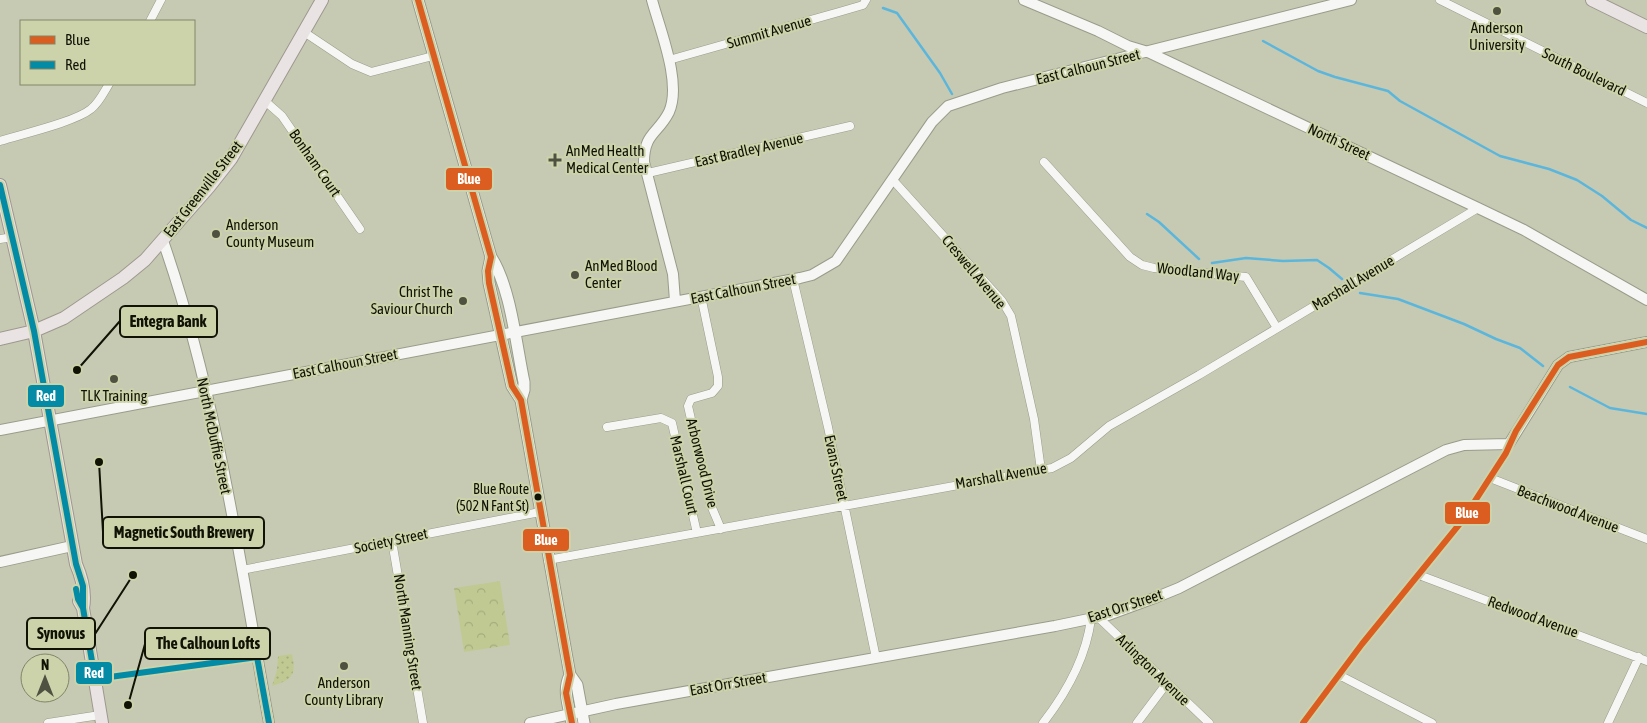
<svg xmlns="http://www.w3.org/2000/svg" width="1647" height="723" viewBox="0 0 1647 723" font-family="'Asap Condensed',sans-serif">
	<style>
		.grass { fill: url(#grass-dots) }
		.park { fill: url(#park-crowns) }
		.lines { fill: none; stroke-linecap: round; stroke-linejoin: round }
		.stream { stroke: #5cb6db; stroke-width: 2.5 }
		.minor-casing { stroke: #999c8a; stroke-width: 9 }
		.tertiary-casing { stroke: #999c8a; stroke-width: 12 }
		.secondary-casing { stroke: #999c8a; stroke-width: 13 }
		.primary-casing { stroke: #9f978f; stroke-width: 14 }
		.minor { stroke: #f6f7f4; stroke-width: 8 }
		.tertiary { stroke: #f6f7f4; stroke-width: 10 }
		.secondary { stroke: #f6f7f4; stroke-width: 11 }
		.primary { stroke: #e9e4e3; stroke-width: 12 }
		.bus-1-casing { stroke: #ccd3aa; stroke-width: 10 }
		.bus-2-casing { stroke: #ccd3aa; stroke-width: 10 }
		.bus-1 { stroke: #db5d1f; stroke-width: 6 }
		.bus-2 { stroke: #038ba6; stroke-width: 6 }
		.poi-dot { fill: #505241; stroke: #ccd3aa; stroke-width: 2 }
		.bus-dot { fill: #101204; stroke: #ccd3aa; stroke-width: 2 }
		.labels { text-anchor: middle; stroke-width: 4; stroke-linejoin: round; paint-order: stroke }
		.bus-label { font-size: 14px; fill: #101204; stroke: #ccd3aa; text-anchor: end }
		.poi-label { font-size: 15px; fill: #101204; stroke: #ccd3aa }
		.street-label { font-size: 15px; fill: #101204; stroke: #ccd3aa }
		.leader { fill: none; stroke: #101204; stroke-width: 2 }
		.callout-dot { fill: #101204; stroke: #ccd3aa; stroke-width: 2 }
		.callout { fill: #ccd3aa; stroke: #101204; stroke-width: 2 }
		.callout-label { font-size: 16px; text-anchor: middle; font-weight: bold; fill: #101204 }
		.line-badge { stroke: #ccd3aa; stroke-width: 2 }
		.badge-label { font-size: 14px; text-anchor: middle; font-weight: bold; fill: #fff }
	</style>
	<defs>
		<pattern id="grass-dots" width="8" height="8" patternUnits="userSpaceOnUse" patternTransform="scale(1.25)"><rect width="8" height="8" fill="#c1c993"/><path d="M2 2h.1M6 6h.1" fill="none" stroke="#a5ac7d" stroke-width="1.8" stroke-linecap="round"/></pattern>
		<pattern id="park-crowns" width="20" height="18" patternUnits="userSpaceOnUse" patternTransform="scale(1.25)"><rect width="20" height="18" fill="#c1c993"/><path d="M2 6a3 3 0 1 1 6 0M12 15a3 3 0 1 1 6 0" fill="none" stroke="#a5ac7d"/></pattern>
	</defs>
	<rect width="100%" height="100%" fill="#c6cab3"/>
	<path class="grass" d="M292,654C297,675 292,680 272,686L277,670L278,656Z"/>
	<path class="park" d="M500,581L510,645L464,652L454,588Z"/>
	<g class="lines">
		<path class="stream" d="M883,8L897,13L940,73L952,94
			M1263,41L1318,71L1335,77L1388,91L1400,101L1500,156L1549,169L1577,180L1602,196L1631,220L1647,228
			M1147,214L1159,222L1199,259
			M1212,263L1246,258L1283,261L1317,260L1329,268L1342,279
			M1360,293L1398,299L1464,324L1496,339L1520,348L1543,366
			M1570,387L1610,408L1647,414"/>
		<g class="minor-casing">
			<path id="minor" d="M1440,0L1647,103
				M150,21L161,0
				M304,32L352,64L371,72L433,56
				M669,60L839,12L863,5L866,0
				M265,101L282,116L360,229
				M0,141C22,134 75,122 91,109C99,103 104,92 109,84
				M1044,162L1130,257L1142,265L1154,268L1246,277L1277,328
				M648,173L850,126
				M892,179L1002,301L1011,316L1034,419L1041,470
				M0,239L13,237
				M793,279L828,427L876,658
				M701,296L718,377V386L712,393L691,399L688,406L710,503L721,529
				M607,427L661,418L672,423L697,533
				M1490,478L1647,539
				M392,541L423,723
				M548,560L1052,468L1071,458L1109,426L1199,375L1478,208
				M242,570L540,512
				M1419,575L1647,661
				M1098,617L1209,723
				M1339,675L1432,723
				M95,679L257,657
				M48,723L100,715
				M1043,723C1067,692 1086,658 1091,619
				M1137,723L1167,683
				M1303,723L1362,644L1462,521L1506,453L1509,444
				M1608,723L1639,657"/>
		</g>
		<g class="tertiary-casing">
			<path id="tertiary" d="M652,0C660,30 682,83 669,112C658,134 644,133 644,162L673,274L675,301
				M1024,0L1098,31L1128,46L1148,52L1478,208L1524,230L1647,300
				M163,241C217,396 240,561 269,723
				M0,430L800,278L812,275L836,261L932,122L948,106L1002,88L1351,0
				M0,562L72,546
				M530,723L616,704L1055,626L1108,615L1157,597L1179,588L1446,450L1464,445L1509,444L1558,365L1569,357L1647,342"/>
		</g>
		<g class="secondary-casing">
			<path id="secondary" d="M418,0L491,257C511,288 516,345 524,382V390L521,400L570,675L577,685L584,723
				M491,257L488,271L489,283L512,386L521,400
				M570,675C562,690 569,707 572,723"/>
		</g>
		<g class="primary-casing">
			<path id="primary" d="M1592,0L1647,27
				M0,185L34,331L76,564C82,578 86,593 83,608
				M0,339L34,331L64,318L123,278L145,260L209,187L231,159L322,0
				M79,601L83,608L102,723"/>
		</g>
		<use href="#minor" class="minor"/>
		<use href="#tertiary" class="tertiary"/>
		<use href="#secondary" class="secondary"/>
		<use href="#primary" class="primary"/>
		<g class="bus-1-casing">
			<path id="bus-1" d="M418,0L491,257L488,271L489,283L512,386L521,400L570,675L566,693L572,723
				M1303,723L1362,644L1462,521L1506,453L1516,431L1558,365L1569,357L1647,342"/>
		</g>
		<g class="bus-2-casing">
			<path id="bus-2" d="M0,185L34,331L76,564L83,586V608
				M76,589L78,599L83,608L95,679L257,657L269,723"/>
		</g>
		<use href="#bus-1" class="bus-1"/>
		<use href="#bus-2" class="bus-2"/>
	</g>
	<g class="poi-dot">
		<circle cx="1497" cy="11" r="5"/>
		<path d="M552.5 152.5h5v5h5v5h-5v5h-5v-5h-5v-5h5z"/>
		<circle cx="216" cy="234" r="5"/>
		<circle cx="575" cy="275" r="5"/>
		<circle cx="463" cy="301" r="5"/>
		<circle cx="114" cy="379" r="5"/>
		<circle cx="344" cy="666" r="5"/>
	</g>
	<circle class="bus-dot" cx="538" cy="497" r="4.5"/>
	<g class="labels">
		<g class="bus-label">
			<text x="529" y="494">Blue Route<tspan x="529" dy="17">(502 N Fant St)</tspan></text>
		</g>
		<g class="poi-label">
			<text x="1497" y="33">Anderson<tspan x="1497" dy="17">University</tspan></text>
			<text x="566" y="156" text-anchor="start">AnMed Health<tspan x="566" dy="17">Medical Center</tspan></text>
			<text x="226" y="230" text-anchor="start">Anderson<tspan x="226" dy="17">County Museum</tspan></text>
			<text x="585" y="271" text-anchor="start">AnMed Blood<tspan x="585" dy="17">Center</tspan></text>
			<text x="453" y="297" text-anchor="end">Christ The<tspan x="453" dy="17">Saviour Church</tspan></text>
			<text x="114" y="401">TLK Training</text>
			<text x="344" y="688">Anderson<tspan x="344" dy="17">County Library</tspan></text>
		</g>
		<g class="street-label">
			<text transform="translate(769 32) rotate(-16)" y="5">Summit Avenue</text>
			<text transform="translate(1088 67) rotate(-14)" y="5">East Calhoun Street</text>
			<text transform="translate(1584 72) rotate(26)" y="5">South Boulevard</text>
			<text transform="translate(1339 142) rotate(25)" y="5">North Street</text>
			<text transform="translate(749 150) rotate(-13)" y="5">East Bradley Avenue</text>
			<text transform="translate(315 163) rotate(55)" y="5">Bonham Court</text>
			<text transform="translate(203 189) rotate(-52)" y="5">East Greenville Street</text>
			<text transform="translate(974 272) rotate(50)" y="5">Creswell Avenue</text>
			<text transform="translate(1198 272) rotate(6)" y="5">Woodland Way</text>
			<text transform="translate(1353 283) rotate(-31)" y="5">Marshall Avenue</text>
			<text transform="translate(743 289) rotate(-11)" y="5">East Calhoun Street</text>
			<text transform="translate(345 364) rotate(-11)" y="5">East Calhoun Street</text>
			<text transform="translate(214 436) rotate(78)" y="5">North McDuffie Street</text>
			<text transform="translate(702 463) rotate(76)" y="5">Arborwood Drive</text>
			<text transform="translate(836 468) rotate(78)" y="5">Evans Street</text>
			<text transform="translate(684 475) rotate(77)" y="5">Marshall Court</text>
			<text transform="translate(1001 476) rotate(-10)" y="5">Marshall Avenue</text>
			<text transform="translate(1568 509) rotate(21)" y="5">Beachwood Avenue</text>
			<text transform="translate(391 541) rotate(-12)" y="5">Society Street</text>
			<text transform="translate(1125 606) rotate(-18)" y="5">East Orr Street</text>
			<text transform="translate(1533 617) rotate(20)" y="5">Redwood Avenue</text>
			<text transform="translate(408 632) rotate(81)" y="5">North Manning Street</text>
			<text transform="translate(1153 670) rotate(44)" y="5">Arlington Avenue</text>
			<text transform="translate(728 684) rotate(-10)" y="5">East Orr Street</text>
		</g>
	</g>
	<path class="leader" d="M77 370L120 321M99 462L103 532M133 575L95 634M128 705L145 644"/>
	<g class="callout-dot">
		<circle cx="77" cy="370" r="5"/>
		<circle cx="99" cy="462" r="5"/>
		<circle cx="133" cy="575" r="5"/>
		<circle cx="128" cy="705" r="5"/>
	</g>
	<g class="callout">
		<rect x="120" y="306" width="97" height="31" rx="5"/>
		<rect x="103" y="517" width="161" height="31" rx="5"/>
		<rect x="27" y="618" width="68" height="31" rx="5"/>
		<rect x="145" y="628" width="125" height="31" rx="5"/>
	</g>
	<g class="callout-label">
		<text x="168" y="327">Entegra Bank</text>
		<text x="184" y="538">Magnetic South Brewery</text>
		<text x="61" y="639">Synovus</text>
		<text x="208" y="649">The Calhoun Lofts</text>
	</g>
	<g class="line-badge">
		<rect x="445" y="167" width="48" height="24" rx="5" fill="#db5d1f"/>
		<rect x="27" y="384" width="38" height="24" rx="5" fill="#038ba6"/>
		<rect x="1444" y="501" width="47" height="24" rx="5" fill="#db5d1f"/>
		<rect x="522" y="528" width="48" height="24" rx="5" fill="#db5d1f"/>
		<rect x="75" y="661" width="38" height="24" rx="5" fill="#038ba6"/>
	</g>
	<g class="badge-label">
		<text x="469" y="184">Blue</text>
		<text x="46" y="401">Red</text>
		<text x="1467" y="518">Blue</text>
		<text x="546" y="545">Blue</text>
		<text x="94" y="678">Red</text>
	</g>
	<rect x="20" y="20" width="175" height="65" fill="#ccd3aa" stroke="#818668"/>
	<rect x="30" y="36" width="25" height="8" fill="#db5d1f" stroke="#818668"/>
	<text x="65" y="45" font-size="15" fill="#101204">Blue</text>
	<rect x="30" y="61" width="25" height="8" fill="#038ba6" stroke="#818668"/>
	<text x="65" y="70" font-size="15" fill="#101204">Red</text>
	<g transform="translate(45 678)"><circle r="24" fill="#ccd3aa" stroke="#818668"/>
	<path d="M0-4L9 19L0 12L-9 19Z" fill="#505241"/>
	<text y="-8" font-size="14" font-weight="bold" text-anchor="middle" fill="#101204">N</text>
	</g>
</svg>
